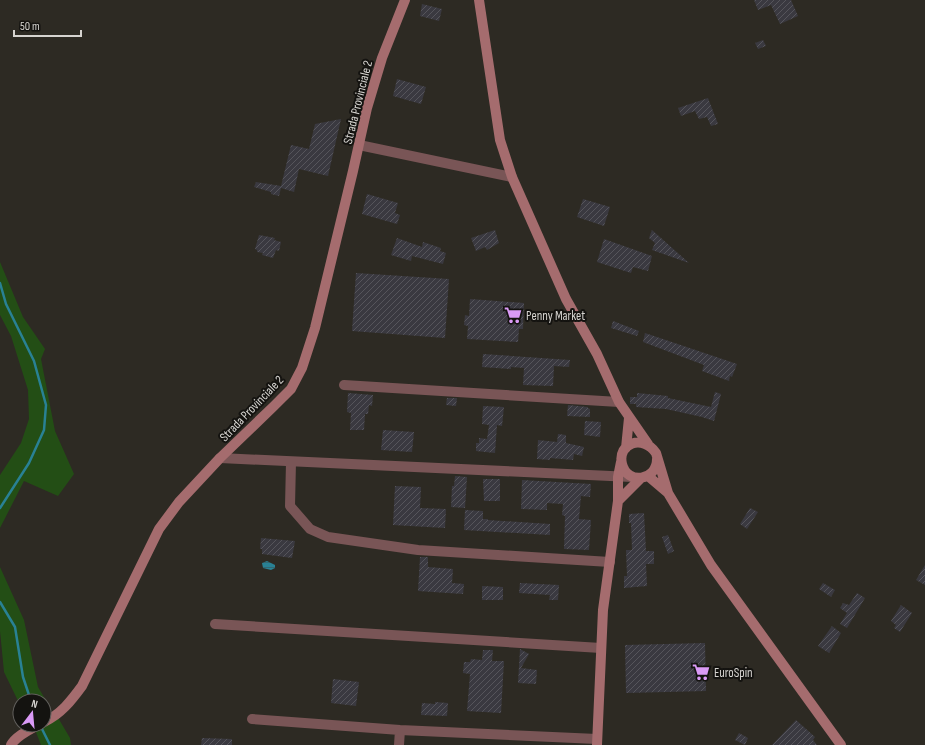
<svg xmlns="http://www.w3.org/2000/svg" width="925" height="745" viewBox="0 0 925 745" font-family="'Sofia Sans Condensed',sans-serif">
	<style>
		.grass { fill: #234e15 }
		.water { fill: url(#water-rules) }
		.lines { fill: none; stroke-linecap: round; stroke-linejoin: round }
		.stream { stroke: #298194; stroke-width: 2.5 }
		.building { fill: url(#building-hatch) }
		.street { stroke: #795556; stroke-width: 10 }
		.secondary { stroke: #a56c6e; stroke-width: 10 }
		.labels { text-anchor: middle; stroke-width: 4; stroke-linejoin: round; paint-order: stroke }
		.street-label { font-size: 13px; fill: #d6d4d0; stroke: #141310 }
		.poi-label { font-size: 13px; fill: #d6d4d0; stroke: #141310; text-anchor: start }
	</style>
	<defs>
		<pattern id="water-rules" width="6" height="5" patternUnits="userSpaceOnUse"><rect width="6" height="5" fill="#298194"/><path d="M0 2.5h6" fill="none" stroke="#326772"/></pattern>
		<pattern id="building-hatch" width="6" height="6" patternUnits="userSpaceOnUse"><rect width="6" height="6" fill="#3a3940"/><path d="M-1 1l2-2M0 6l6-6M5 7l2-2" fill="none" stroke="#56555b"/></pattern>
	</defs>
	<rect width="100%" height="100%" fill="#2d2a23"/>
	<path class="grass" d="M0,262L23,317L45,349L41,359L55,431L74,474L58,496L24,481L0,528V475L21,443L29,419L28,390L11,336L0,315Z
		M0,567L24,620L38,687L51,709L44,713V701H20V705L4,672L0,631Z
		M57,716L70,738L71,745H41L34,727Z"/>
	<path class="water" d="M267,561L275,565V568L271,570L263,568L262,563Z"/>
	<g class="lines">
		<path class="stream" d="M0,283L6,304L34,361L46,405L44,430L29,463L0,508
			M0,602L15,627L23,677L31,701
			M40,725L50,745"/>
	</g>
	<path class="building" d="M754,0H791L798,16L780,24L771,5L758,10Z
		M422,4L442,9L439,21L420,16Z
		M763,40L766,46L758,49L755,43Z
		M397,79L426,87L421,104L393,96Z
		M708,98L718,124L711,126L707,117L699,119L695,111L681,116L678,108Z
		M341,119L328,176L299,169L294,192L281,188L279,196L271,194V192L254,187L256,182L281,186L291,145L309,149L315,124Z
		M367,194L398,203L395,213L400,215L397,224L362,214Z
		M583,199L610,207L604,226L577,217Z
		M495,230L499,243L487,250L485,247L476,251L471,238Z
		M652,230L689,263L652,250L655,243L649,238Z
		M259,235L275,238L274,240L281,242L279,251L276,250L273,258L262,255L263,253L257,252V250L255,249Z
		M397,238L422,247L423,242L441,248L440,251L446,253L443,264L412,256L411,261L391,255Z
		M604,239L652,256L648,271L633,267L631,273L597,262Z
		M356,273L449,279L445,338L352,331Z
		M470,299L524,303L523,329H519L518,342L467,339L468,326L464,325L465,315L469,316Z
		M613,321L639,331L637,336L611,328Z
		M645,333L737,364L732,377L730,376L729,381L702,371L704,365L643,342Z
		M483,354L570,360L569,367L554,366L553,386L523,385L524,368L511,367V369L482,367Z
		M715,392L721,394L714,421L702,417L666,409L636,407V404H630V397H637V393L668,396V398L711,407Z
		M348,393L373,395L372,406L369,405L368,414H365L364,430H350L351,413L347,412Z
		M447,398H457L456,406L446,405Z
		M568,405L588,407V408L590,409V417L567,416Z
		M483,406L504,407L502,426L497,425L495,453L476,451V443H479V438L487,439L489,425L482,424Z
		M585,421L601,422L600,437L584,435Z
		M383,430L414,432L412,452L381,450Z
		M558,434L566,435V443L584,447L582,456L574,454L573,460L550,458V460L537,459L538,440L557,442Z
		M455,476L467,477L465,508L451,507L452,486H454Z
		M483,479H500V501H484Z
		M522,480L591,484L590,497L581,496L579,519L591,520L589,550L564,549L565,516L562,515L563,504L547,503V510L521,509Z
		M395,486L421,487L420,508L446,509L445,528L393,525Z
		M750,508L758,512L747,529L740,524Z
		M465,510L483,511V519H488V520L550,524V535L464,530Z
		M644,513L646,551H654V564H646L647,586L624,588V576H627L626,550H632L631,523H629V514Z
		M668,535L674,551L668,554L662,537Z
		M261,538L295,541L292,558L262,554V549H260Z
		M420,557H428V567L453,569L452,583L464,584L463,594L418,591Z
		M925,565V585L916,580Z
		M520,583L559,585L558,600H549L550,595L519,593Z
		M823,583L835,590L831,597L819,589Z
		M482,586L503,587V600H482Z
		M857,593L865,598L847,628L840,624L847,613L840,608L843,603L849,605Z
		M901,605L912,613L900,632L894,628L896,625L891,621Z
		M832,626L841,633L829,653L818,646Z
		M705,643L706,691L626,693L625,645Z
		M520,649L529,654L521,668L537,670L536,684L518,683Z
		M483,650H493L492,661H504L501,713L467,711L470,674L463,673L464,662H470L471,659L482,660Z
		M333,679L359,682L356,706L331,703Z
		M435,702L448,703L447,716L421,715L422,703L435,704Z
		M796,720L815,737L813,740L817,745H772Z
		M739,733L748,738L745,745L735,740Z
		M202,738L232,739V745H201Z"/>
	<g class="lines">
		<path class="street" d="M359,145L512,177
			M344,385L619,402
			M220,458L632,477
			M291,462L290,506L310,529L328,537L418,550L610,562
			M215,624L601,648
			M252,719L400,730L597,739
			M399,745L400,730"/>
		<path class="secondary" d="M479,0L500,140L512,177L566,299L597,354L619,402L648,444
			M626,448L629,418
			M657,459C657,481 627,485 622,464C617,443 643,434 656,453L668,493L711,565L841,745
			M648,476L668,493
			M618,501L641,478
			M44,722C61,714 71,701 82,686L159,529L179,502L220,458L274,406L291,389L302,368L315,328L353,171L367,108L382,58L405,0
			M11,745C16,736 29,730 38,725
			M597,745L603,610L618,501V477L621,462"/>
	</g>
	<defs>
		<g id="supermarket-bare" transform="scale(1.38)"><path d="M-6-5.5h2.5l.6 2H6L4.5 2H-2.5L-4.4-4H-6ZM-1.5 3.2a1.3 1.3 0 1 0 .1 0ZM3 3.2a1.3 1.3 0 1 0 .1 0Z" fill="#da9af6" stroke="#141310" stroke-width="2.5" paint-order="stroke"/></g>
	</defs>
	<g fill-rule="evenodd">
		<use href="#supermarket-bare" x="513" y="315"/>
		<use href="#supermarket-bare" x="701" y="672"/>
	</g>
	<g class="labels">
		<g class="street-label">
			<text transform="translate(357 102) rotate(-76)" y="5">Strada Provinciale 2</text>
			<text transform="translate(251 408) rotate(-46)" y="5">Strada Provinciale 2</text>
		</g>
		<g class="poi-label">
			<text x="526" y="320">Penny Market</text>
			<text x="714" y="677">EuroSpin</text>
		</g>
	</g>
	<g transform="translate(32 713) rotate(16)"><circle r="19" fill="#141310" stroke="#62605d"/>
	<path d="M0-3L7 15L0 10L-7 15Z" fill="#da9af6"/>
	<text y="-6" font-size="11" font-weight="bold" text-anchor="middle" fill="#d6d4d0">N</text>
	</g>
	<path d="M14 30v6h67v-6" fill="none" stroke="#d6d4d0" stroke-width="2"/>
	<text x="20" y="30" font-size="12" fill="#d6d4d0" stroke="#141310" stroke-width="3" paint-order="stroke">50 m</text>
</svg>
